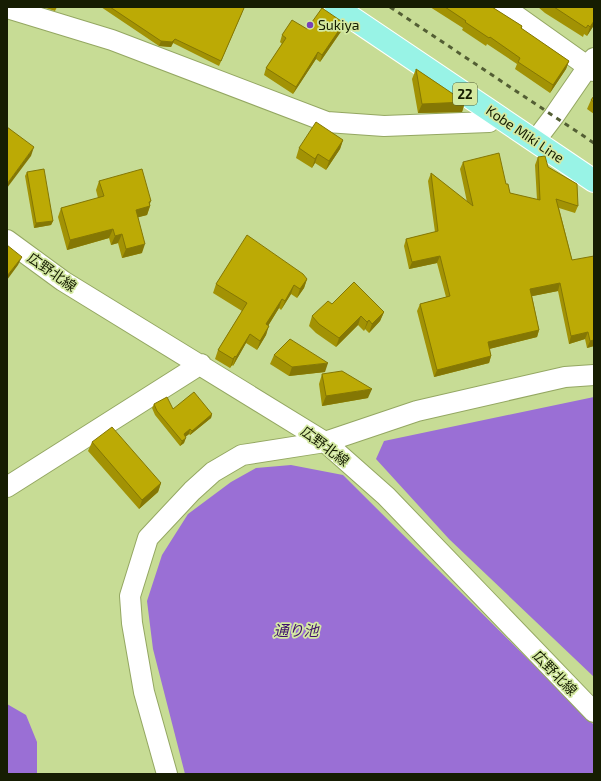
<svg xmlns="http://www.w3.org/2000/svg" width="601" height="781" viewBox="0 0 601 781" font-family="'Exo 2','Noto Sans JP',sans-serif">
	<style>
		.water { fill: #9a6fd5 }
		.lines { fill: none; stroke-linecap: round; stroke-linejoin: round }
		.minor-casing { stroke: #94a762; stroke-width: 22 }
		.major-casing { stroke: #fff; stroke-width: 24 }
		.minor { stroke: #fff; stroke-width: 20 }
		.major { stroke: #98f3e6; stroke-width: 22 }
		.rail { stroke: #535e34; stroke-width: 3; stroke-dasharray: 5 5; stroke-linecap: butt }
		.wall { fill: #a29204 }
		.shaded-wall { fill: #847704 }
		.building { fill: #bcaa05; stroke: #847704 }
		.poi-dot { fill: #7941b8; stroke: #d4e9a2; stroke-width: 1.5 }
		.labels { text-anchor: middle; stroke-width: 3.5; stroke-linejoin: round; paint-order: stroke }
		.shield { fill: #d4e9a2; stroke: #4f5a32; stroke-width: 1 }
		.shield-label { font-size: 13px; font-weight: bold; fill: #161d02 }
		.poi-label { font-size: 14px; fill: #161d02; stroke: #d4e9a2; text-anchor: start }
		.street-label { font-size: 14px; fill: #161d02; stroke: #d4e9a2 }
		.water-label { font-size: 15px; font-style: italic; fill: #41116e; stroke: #d4e9a2 }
	</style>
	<rect width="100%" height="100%" fill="#c7dc95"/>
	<path class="water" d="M594,397V677L449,539L376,459L384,441Z
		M291,465L343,475L594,725V774H185L153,649L147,601L162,555L188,514L231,482L256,468Z
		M7,704L26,715L37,742V774H7Z"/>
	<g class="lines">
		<g class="minor-casing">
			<path id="minor" d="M504,7L594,71
				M7,8L112,40L327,122L384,126L489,122L495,114
				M535,141L554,116L594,58
				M7,240L63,281L325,442L386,496L594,712
				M7,487L201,364
				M167,774L144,692L132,623L130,596L148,538L192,491L213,472L242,455L325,442L417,411L565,377L594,375"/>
		</g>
		<g class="major-casing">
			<path id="major" d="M336,7L594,181"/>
		</g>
		<use href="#minor" class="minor"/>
		<use href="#major" class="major"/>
		<path class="rail" d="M390,7L594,143"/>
	</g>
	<path class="wall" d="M43,7H57L55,11Z
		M101,7H241L242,13L219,66L173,43L171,47L159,46Z
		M430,7H492L522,26V29L569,61L566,69L550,93L515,69L517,64L487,44L486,46L462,30L463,28Z
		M538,7H594V25L587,36L584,34L583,37L545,13Z
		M344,23L342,30L320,62L316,59L293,94L264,75L266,68L282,44L280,42L282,35L307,29Z
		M416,69L465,102L462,112L418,113L412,79Z
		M594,96V114L587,109L591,100Z
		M343,140L340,149L326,170L315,163L312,168L296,158L299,148Z
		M538,157L548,167L578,206L575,213L559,208L594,346L587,348L585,339L569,344L558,291L532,296L539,330L537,337L489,349L491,356L489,363L434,377L417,311L420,304L446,297L437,263L409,269L404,246L406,239L435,232L428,181L431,173L467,202L460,169L463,162L506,184L510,193L537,200L535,165Z
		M27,172L53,221L51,225L34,228L25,176Z
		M99,181L149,204L150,206L147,215L138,217L142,253L122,258L118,243L111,245L109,238L67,250L58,217L61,208L98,198L96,190Z
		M307,279L304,288L297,298L291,294L281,310L279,308L268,326L266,335L257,350L246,343L233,366L232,365L230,368L215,359L218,350L242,311L213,293L216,284Z
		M332,304L384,312L380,321L369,333L365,329L364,331L358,325L336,347L316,333L309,326L312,316Z
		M274,355L325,372L289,376L270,364Z
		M322,374L368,398L322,406L319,384Z
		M154,404L173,409L212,414L211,418L190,435L189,434L185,437L184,443L180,446L155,415L152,408Z
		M92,442L161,483L158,492L139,509L88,451Z"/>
	<path class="shaded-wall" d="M594,21V25L587,36L590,27Z
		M344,23L342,30L320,62L322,55Z
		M175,39L171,47L159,46L161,41Z
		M318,52L316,59L293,94L296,87Z
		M569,61L566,69L550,93L553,85Z
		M465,102L462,112L418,113L422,104Z
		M343,140L340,149L326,170L329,161Z
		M34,147L31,156L7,188V184Z
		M318,154L315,163L312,168L315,159Z
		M151,201L149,206H150L147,215L132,219L136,210Z
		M53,221L51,225L34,228L36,223Z
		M113,229L109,238L67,250L70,240Z
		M122,234L118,243L111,245L115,236Z
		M145,244L142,253L122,258L126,249Z
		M440,256L437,263L409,269L412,262Z
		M22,257L18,265L7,280V276Z
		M307,279L304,288L297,298L300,289Z
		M560,283L558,291L528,297L530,289Z
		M294,285L291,294L281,310L285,301Z
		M282,299L279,308L263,334L266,324Z
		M384,312L380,321L369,333L372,324Z
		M361,316L358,325L336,347L339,338Z
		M369,320L365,329L364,331L367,322Z
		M269,326L266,335L257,350L260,341Z
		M539,330L537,337L485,350L488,342Z
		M588,332L585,339L569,344L571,336Z
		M250,334L246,343L233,366L236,357Z
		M594,340V346L587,348L590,341Z
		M235,356L232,365L230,368L233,359Z
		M491,356L489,363L434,377L437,370Z
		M328,363L325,372L289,376L292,367Z
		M372,389L368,398L322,406L326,396Z
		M212,414L211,418L190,435L192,431Z
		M190,429L189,434L183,439L184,434Z
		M186,438L184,443L180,446L182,441Z
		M161,483L158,492L139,509L142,500Z"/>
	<path class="building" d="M110,7H241L244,8L221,61L175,39L172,42L161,41Z
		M445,7H492L522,26L521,28L569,61L553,85L518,62L520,58L490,37L489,38L465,22L466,21Z
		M554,7H594V21L590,27L588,25L586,28Z
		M322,8L344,23L322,55L318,52L296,87L266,68L286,38L282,35L292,20L307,29Z
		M416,69L465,102L422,104Z
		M594,96V102L591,100Z
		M316,122L343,140L329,161L318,154L315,159L299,148Z
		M7,127L34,147L7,184Z
		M499,153L506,184H508L510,193L540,200L538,157L545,156L548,167L577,184L578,206L556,199L572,260L594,256V340L590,341L588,332L571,336L560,283L530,289L539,330L488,342L491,356L437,370L420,304L450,296L440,256L412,262L406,239L438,231L431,173L473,206L463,162Z
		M44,169L53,221L36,223L27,172Z
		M142,169L151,201L149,202L150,206L136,210L145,244L126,249L122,234L115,236L113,229L70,240L61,208L104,196L99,181Z
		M247,235L303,274L307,279L300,289L294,285L285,301L282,299L266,324L269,326L260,341L250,334L236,357L235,356L233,359L218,350L247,303L216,284Z
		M7,245L22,257L7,276Z
		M354,282L384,312L372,324L369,320L367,322L361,316L339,338L319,324L312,316L328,301L332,304Z
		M290,339L328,363L292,367L274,355Z
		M342,371L372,389L326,396L322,374Z
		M194,392L212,414L192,431L190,429L184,434L186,438L182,441L157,411L154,404L167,397L173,409Z
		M112,427L161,483L142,500L92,442Z"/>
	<circle class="poi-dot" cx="310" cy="25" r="4"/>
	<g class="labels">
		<rect class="shield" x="453" y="83" width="24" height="22" rx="3"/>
		<g class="shield-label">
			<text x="465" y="99">22</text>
		</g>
		<g class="poi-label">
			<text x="318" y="30">Sukiya</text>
		</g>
		<g class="street-label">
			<text transform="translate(525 134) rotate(34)" y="5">Kobe Miki Line</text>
			<text transform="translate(52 272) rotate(35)" y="5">広野北線</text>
			<text transform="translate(325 446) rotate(37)" y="5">広野北線</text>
			<text transform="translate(555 673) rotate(46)" y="5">広野北線</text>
		</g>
		<g class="water-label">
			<text x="296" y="636">通り池</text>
		</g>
	</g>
	<rect width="601" height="781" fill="none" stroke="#161d02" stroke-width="16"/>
</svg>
